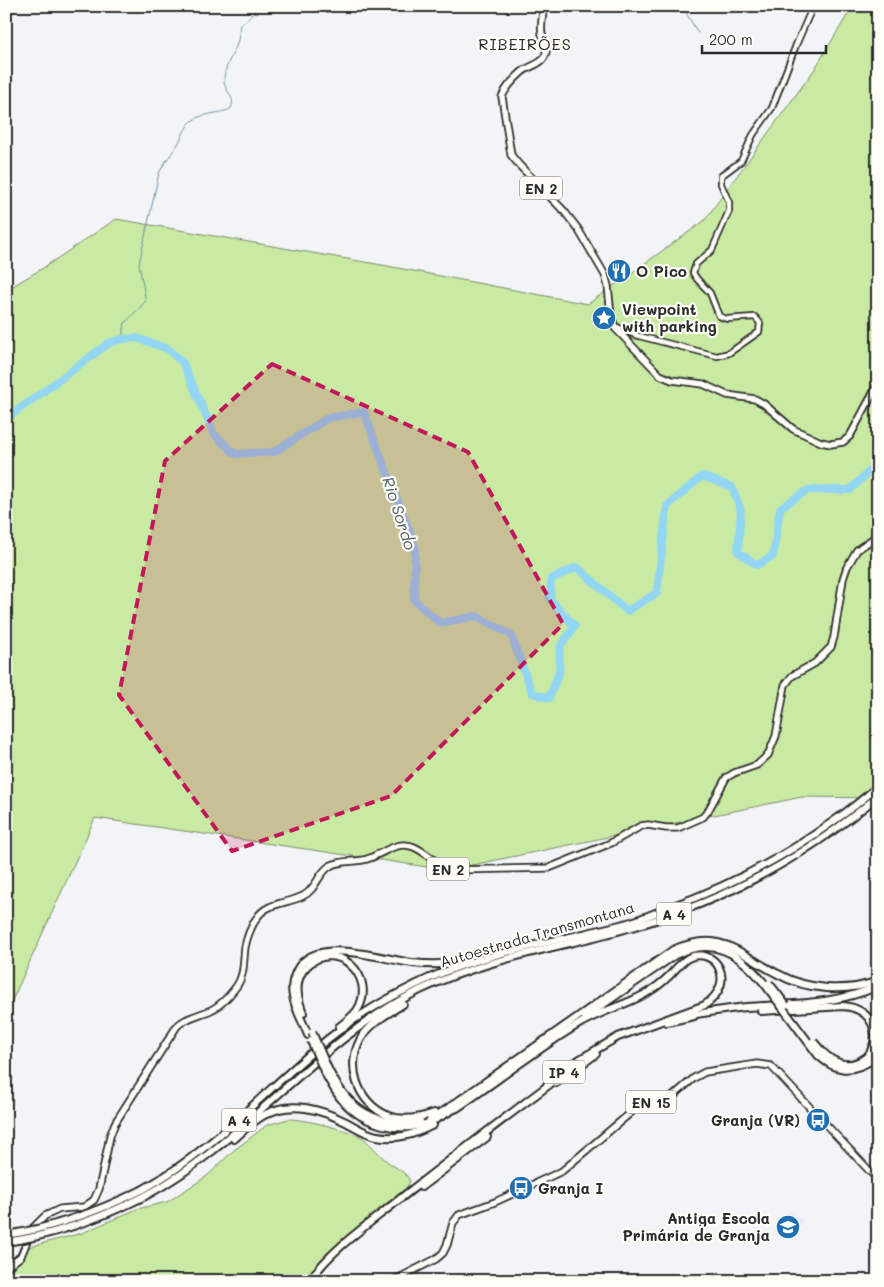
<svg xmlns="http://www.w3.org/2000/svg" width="884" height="1287" font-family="Mali,sans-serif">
<rect width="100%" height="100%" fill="#f3f4f8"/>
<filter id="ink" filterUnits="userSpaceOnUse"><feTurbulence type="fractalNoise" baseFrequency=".02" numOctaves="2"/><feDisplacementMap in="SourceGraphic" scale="10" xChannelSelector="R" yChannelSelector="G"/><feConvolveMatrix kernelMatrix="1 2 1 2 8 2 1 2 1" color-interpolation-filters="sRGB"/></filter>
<g filter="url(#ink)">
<!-- built -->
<polygon fill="#e7eaf9" points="789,1211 802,1220 803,1222 787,1240 774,1230"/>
<!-- green -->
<g fill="#c9eaa3" stroke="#7a8a67">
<polygon points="853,6 878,6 878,798 802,797 448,870 95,818 6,1014 6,290 43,268 116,219 382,265 588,304 704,221 814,70"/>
<path d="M288,1119C301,1118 353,1131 363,1138C372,1145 379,1155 388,1162C396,1168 408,1173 410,1182L406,1188L340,1242L303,1281H6V1271L21,1261L29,1247L82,1233L137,1209L167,1202L207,1176L233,1151L267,1125Z"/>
</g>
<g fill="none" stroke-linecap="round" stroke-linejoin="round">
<!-- stream -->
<g stroke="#6992a3" stroke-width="1">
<polyline points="682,6 698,33"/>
<path d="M122,339L125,323L145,302V296L139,264L159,173C164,163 170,156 176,147C183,138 184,125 195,119C204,113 227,113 231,108C237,97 223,90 224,80C224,67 233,55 237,44C239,38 239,31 240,25L249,18L258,6"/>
</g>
<!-- river -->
<polyline stroke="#92d6f3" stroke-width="8" points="6,419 109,343 122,339 137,338 168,349 183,363 214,434 235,454 274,452 328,418 364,412 415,546 414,600 440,623 477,616 511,635 532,693 549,698 559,672 560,647 575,626 550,599 551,579 577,567 627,611 657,593 667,506 702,476 732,487 741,510 738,552 757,565 773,556 780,508 808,490 850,490 878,463"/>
<!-- minor casing -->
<g stroke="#2b2b2b" stroke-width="8">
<polyline id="minor" points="615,326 635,335 717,356 729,353 759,332 760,323 755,317 727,319 719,316 710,293 697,279 693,273 696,264 712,250 729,211 729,202 721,184 721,176 741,161 753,135 772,108 796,45 813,6"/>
</g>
<!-- major casing -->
<g stroke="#2b2b2b" stroke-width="9">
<g id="major">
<path d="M544,6C543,15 540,25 542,34C543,40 547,46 546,53C543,65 530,65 522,72C514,79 506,87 502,97L511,155L519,165L564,211L578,229L605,275L608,286L611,315L615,328L660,375L672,380L703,384L727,395L755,399L764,404L793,429L821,442L831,444L843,442L850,436L878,384"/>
<path d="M6,1268L21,1256L32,1229L45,1216L60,1209L84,1207L94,1200L99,1189L110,1136L115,1123L177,1026C186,1017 200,1015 211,1010C220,1006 230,995 236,987C245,975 243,961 245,947C247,937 251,927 256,919C266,902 287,904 303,896C316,890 318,873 330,866C342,859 355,863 367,859C383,854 396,840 414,847C428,853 438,866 453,870L549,868L611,843L641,826L648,825L666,828H678L703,817L708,811L726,778L734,773L757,765L768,755L776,736L785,685L792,676L815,663L831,647L834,637L843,579L847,567L857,550L878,535"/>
<polyline points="393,1281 436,1259 443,1253 447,1245 453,1223 459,1215 495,1202 562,1171 641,1104 671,1098 694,1078 705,1072 757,1064 771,1066 878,1180"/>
</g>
</g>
<!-- highway casing -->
<g stroke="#2b2b2b" stroke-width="10">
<g id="highway">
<path d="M403,1004C390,1012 374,1021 364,1034C343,1063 357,1104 389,1116C404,1122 420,1118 434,1113"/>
<path d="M761,1011L843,1006C870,1008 884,1032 868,1056"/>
<path d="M303,1013C297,997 293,980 307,966C336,938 377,976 358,1009C354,1016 345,1022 339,1027"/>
<path d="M690,1015C709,1012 728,1009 747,1007C791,1004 836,1005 878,986"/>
<path d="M585,1017L675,955C714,936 739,953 764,983"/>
<polyline points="667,1022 694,1016"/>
<path d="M308,1035C303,1022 295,1009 293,996C291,987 293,978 297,970C315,935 381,959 412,963C431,965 451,965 469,960"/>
<polyline points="872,1060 878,1052"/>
<path d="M328,1069C348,1109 375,1128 420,1121"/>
<path d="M324,1071C330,1082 335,1092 343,1101C363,1124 397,1133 425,1124C437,1121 446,1112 457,1108C497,1081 537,1049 579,1024C600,1011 624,1006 645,994C654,989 662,983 669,976C675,970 681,962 688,958C714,945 739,981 705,1005L618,1037L580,1059L547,1085"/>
<polyline points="556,1083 596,1054"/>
<path d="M430,1118L444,1111L673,950C722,928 738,954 778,974C807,990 846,993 878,981"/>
<path d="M234,1139C243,1131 253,1121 264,1115C291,1100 320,1109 346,1122C356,1127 366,1134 377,1136C398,1140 415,1134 433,1125"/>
<polyline points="421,1187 487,1137"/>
<path d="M142,1190C213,1151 265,1090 328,1039C354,1018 384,1000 415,985C480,952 558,942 628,923C642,919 655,913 668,908C727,887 780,860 831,823C847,812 863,800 878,786"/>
<path d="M145,1196C247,1141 315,1041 420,990C486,958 562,947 632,927C725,901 804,858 878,796"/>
<path d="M309,1281C332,1249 366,1226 396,1202C447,1162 498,1123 550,1084"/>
</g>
</g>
<!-- minor -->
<use href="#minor" stroke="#fdfcf7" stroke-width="4.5"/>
<!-- major -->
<use href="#major" stroke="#fdfcf7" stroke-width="5.5"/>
<!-- highway -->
<use href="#highway" stroke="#fdfcf7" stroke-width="6"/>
<!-- highway-bridge casing -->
<g stroke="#2b2b2b" stroke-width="10" stroke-linecap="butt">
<g id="highway-bridge">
<path d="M764,983L818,1055C836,1072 851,1073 872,1060"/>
<polyline points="769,983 786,1005"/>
<polyline points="312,1032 328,1069"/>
<polyline points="311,1041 324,1071"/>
<path d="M813,1041C828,1060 845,1074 868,1056"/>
<path d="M6,1235C54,1228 99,1211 142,1190"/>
<path d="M6,1242C55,1235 101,1218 145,1196"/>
</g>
</g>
<!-- highway-bridge -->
<use href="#highway-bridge" stroke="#fdfcf7" stroke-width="6"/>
</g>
</g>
<!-- marked area -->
<path fill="#c2185b" fill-opacity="0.2" stroke="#c2185b" stroke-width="4" stroke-dasharray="10 6" stroke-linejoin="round" d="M272,364L468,452L563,624L391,796L232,851L119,695L165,461Z"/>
<!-- icons -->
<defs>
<g id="restaurant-disc" transform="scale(1.25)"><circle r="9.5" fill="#1f6fb2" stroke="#fdfcf7"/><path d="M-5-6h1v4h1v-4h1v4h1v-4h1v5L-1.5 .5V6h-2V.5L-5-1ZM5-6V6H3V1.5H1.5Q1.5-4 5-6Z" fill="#fff"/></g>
<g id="sight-disc" transform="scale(1.25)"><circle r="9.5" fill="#1f6fb2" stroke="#fdfcf7"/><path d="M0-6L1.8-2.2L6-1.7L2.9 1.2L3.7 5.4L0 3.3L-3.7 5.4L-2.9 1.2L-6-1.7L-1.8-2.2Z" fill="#fff"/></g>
<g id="bus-disc" transform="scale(1.25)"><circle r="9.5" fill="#1f6fb2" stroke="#fdfcf7"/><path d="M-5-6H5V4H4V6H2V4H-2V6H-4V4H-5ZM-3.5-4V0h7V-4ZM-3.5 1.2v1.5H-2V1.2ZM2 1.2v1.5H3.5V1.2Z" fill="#fff"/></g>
<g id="school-disc" transform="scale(1.25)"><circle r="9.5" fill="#1f6fb2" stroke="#fdfcf7"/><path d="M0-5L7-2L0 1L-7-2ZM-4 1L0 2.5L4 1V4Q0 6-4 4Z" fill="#fff"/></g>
</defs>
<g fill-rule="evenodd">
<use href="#restaurant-disc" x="619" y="271"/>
<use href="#sight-disc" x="604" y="318"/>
<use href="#bus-disc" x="818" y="1120"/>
<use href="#bus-disc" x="521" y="1188"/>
<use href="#school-disc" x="788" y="1227"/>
</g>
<g text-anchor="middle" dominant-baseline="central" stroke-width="4.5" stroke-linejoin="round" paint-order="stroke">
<!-- shield labels -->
<g fill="#fdfcf7" stroke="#6a6a68" stroke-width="1">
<rect x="520" y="176.5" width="42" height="23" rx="4"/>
<rect x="427" y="857.5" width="42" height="23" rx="4"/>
<rect x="656.5" y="902.5" width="35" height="23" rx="4"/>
<rect x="543" y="1060.5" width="42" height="23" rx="4"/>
<rect x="626" y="1090.5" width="50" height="23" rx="4"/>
<rect x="221.5" y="1108.5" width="35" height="23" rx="4"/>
</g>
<g font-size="14" font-weight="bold" fill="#2b2b2b">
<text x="541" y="188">EN 2</text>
<text x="448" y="869">EN 2</text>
<text x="674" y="914">A 4</text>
<text x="564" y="1072">IP 4</text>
<text x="651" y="1102">EN 15</text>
<text x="239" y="1120">A 4</text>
</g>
<!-- poi labels -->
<g font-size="15" font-weight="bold" fill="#2b2b2b" stroke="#fdfcf7" text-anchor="start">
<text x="636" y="271">O Pico</text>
<text x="622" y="309">Viewpoint<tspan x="622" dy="17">with parking</tspan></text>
<text x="800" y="1120" text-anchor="end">Granja (VR)</text>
<text x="538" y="1188">Granja I</text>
<text x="770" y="1218" text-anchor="end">Antiga Escola<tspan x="770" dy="17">Primária de Granja</tspan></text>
</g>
<!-- street labels -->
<g font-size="15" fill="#2b2b2b" stroke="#fdfcf7">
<text transform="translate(537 934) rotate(-16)">Autoestrada Transmontana</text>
</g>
<!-- neighbourhood labels -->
<g font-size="16" letter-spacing="1" fill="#2b2b2b" stroke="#fdfcf7">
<text x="525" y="43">RIBEIRÕES</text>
</g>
<!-- water labels -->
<g font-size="16" font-style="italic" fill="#4a5e67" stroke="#fdfcf7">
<text transform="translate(400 513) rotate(72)">Rio Sordo</text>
</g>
</g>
<!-- margin -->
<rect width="884" height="1287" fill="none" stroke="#fdfcf7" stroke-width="25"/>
<rect x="12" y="12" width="859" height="1262" fill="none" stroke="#2b2b2b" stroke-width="2" filter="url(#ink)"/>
<!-- scale -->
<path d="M702 45v8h124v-8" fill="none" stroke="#2b2b2b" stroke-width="2.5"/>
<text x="709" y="45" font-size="15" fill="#2b2b2b" stroke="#fdfcf7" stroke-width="4" paint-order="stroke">200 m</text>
</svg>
